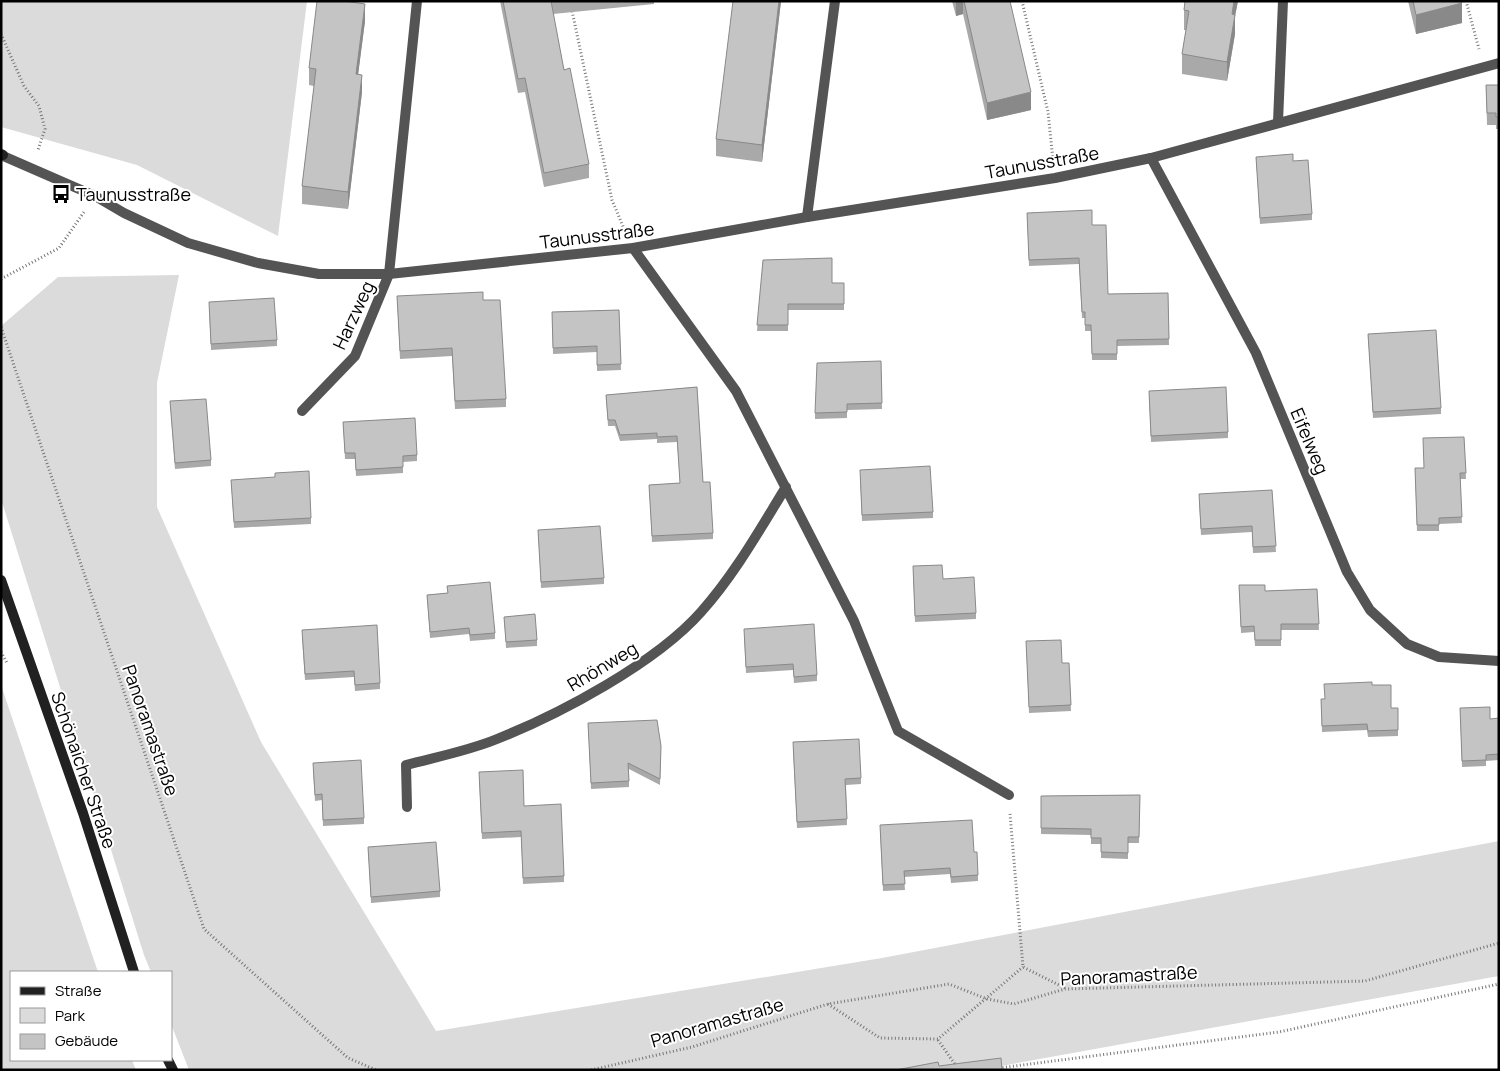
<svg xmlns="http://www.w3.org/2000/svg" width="1500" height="1071" font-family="Manrope,sans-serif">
<rect width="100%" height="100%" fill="#fff"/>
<!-- green -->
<g fill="#dbdbdb">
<polygon points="1,1 307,1 278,236 137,165 1,127"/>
<polygon points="179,275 157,383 157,507 261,742 436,1031 882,958 1499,841 1499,976 979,1070 189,1070 171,1024 171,972 151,972 144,955 1,499 1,326 58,277"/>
<polygon points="1,685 98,972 11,972 11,1060 132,1060 136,1070 1,1070"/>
</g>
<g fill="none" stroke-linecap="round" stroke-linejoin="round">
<!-- path -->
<g stroke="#767676" stroke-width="3" stroke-dasharray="1 2.5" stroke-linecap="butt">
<polyline points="570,1 612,200 625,231"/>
<polyline points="1022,1 1048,112 1053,160"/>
<polyline points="1466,1 1479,49"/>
<polyline points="1,34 24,86 39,106 45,129 38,150"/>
<polyline points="1,279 59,248 84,212"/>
<polyline points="1,327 204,929 348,1058 376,1070"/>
<polyline points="1,652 7,663"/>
<polyline points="1010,814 1023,967 1065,988"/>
<polyline points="828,1004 880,1038 938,1039 1023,967"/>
<polyline points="938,1040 959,1070"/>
<polyline points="999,1068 1279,1032 1499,984"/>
<polyline points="591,1070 692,1047 828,1004 949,984 987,999 1014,1004 1065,989 1365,981 1499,943"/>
</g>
<!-- minor -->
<g stroke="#545454" stroke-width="10">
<polyline points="1278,122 1283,1"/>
<polyline points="1,155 95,196 124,213 188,243 258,263 319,274 389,274 633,248 807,217 1055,178 1151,158 1499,63"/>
<polyline points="1151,158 1256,353 1347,572 1370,610 1407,644 1439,657 1499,661"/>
<polyline points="807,217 835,1"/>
<polyline points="633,248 736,391 854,621 898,731 1009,795"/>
<polyline points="302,411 355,356 389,274 417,1"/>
<path d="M407,807L406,765C436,757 468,751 497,739C560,714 656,663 701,612C735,574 760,529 786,487"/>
</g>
<!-- secondary -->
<g stroke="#212121" stroke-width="10">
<polyline points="1,154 3,155"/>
<polyline points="1,580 83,813 134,972"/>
<polyline points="168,1060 173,1070"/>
</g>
</g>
<!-- wall -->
<g fill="#a9a9a9">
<polygon points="500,1 654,1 654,4 553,14 564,70 589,164 589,178 544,187 525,92 518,93"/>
<polygon points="781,1 762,162 716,156 716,139"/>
<polygon points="952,1 1010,1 1031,110 987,120 963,14 956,16"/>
<polygon points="1185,1 1238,1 1235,16 1235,34 1227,81 1182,74 1182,54 1186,30 1184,30 1184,10"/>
<polygon points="1408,1 1461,1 1462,23 1416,34"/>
<polygon points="365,21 358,74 362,92 348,209 302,204 302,186 314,86 309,85 309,68"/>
<polygon points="1486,85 1499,85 1499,129 1496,129 1496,125 1487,125"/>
<polygon points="1256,157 1293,161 1312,214 1312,220 1260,224"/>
<polygon points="1027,213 1092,225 1108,294 1168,293 1169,345 1117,346 1117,360 1092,360 1091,331 1085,331 1085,318 1082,318 1079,264 1029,266"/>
<polygon points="763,260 832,283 844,283 844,310 788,310 788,331 757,331"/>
<polygon points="397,296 483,300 506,399 506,407 455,409 452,356 400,359"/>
<polygon points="209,308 277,340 277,346 211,350"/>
<polygon points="619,310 621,370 597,371 597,352 553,354 552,312"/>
<polygon points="1368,334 1441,408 1441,414 1373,418"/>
<polygon points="881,361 882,409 847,410 847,418 815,419 815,413"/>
<polygon points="697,387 703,482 713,533 713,539 652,542 649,485 680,483 677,442 657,443 657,439 620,441 615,426 608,426 606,395"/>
<polygon points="1149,397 1228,432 1228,438 1151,442"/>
<polygon points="170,401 211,460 211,466 175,469"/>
<polygon points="343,422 417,455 417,461 403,462 403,473 356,476 355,459 345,459"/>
<polygon points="1464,437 1466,479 1460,479 1462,523 1439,524 1439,531 1417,531 1415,468 1423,468"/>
<polygon points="860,476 933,512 933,518 862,521"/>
<polygon points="231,480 311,518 311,524 234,528"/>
<polygon points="1272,490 1276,552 1253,553 1252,532 1201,535 1199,500"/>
<polygon points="538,530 604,578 604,584 541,588"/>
<polygon points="913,572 943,579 976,613 976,619 915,622"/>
<polygon points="1239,585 1265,591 1317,589 1319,630 1281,630 1281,646 1255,646 1254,632 1241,633"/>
<polygon points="447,586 495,633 495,639 470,641 469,634 430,638 427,595 448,593"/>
<polygon points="504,617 537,640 537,646 506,648"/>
<polygon points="744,635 817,675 817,681 794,683 793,670 746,673"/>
<polygon points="302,636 380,683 380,689 355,691 354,677 305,680"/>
<polygon points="1026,641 1062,663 1069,663 1071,711 1029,713"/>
<polygon points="1372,685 1391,708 1398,708 1398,736 1368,737 1367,730 1322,732 1321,699 1324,699"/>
<polygon points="1460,708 1490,719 1499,718 1499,760 1486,761 1486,766 1462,767"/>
<polygon points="588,723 661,746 660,785 629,769 629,787 591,789"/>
<polygon points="793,748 861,778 861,784 846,785 847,825 797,828"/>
<polygon points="313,769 364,818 364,824 323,826 322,800 315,801"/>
<polygon points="479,778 524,806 564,876 564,882 523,884 521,837 482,839"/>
<polygon points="1140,795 1139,843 1128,843 1128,859 1101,858 1101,844 1091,844 1091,835 1041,834 1041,796"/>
<polygon points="880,831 974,852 978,875 978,881 951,883 950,874 904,877 905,890 883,891"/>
<polygon points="368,847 440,891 440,897 371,903"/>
</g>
<!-- shaded-wall -->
<g fill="#898989">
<polygon points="779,1 781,1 762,162 762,145"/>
<polygon points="956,1 963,1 963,14 956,16"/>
<polygon points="1234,1 1238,1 1235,16 1235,34 1227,81 1227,62 1232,14"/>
<polygon points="1462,3 1462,23 1416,34 1416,15"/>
<polygon points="365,4 365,21 356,91 356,74"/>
<polygon points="362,75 362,92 348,209 348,192"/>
<polygon points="1031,92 1031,110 987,120 987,103"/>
</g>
<!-- building -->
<g fill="#c4c4c4" stroke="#898989">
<polygon points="317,1 344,1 365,4 356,74 362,75 348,192 302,186 316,69 309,68"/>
<polygon points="503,1 551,1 564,70 570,68 589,164 544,173 525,78 518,79"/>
<polygon points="733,1 779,1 762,145 716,139"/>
<polygon points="964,1 1010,1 1031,92 987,103"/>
<polygon points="1185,1 1234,1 1232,14 1235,15 1227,62 1182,54 1189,11 1184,10"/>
<polygon points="1413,1 1461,1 1462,3 1416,15"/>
<polygon points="1486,85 1499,85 1499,117 1496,117 1496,113 1487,113"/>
<polygon points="1293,154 1293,161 1308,160 1312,214 1260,218 1256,157"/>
<polygon points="1092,210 1092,225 1106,225 1108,294 1168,293 1169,339 1117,340 1117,354 1092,354 1091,325 1085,325 1085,312 1082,312 1079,258 1029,260 1027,213"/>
<polygon points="832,258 832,283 844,283 844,304 788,304 788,325 757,325 763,260"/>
<polygon points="483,292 483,300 500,300 506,399 455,401 452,348 400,351 397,296"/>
<polygon points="274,298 277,340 211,344 209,302"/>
<polygon points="619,310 621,364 597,365 597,346 553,348 552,312"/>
<polygon points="1436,330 1441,408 1373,412 1368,334"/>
<polygon points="881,361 882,403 847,404 847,412 815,413 817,363"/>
<polygon points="697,387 703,482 710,482 713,533 652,536 649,485 680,483 677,436 657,437 657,433 620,435 615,420 608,420 606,395"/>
<polygon points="1226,387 1228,432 1151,436 1149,391"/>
<polygon points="206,399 211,460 175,463 170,401"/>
<polygon points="415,418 417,455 403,456 403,467 356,470 355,453 345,453 343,422"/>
<polygon points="1464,437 1466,473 1460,473 1462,517 1439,518 1439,525 1417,525 1415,468 1424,468 1423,438"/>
<polygon points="930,466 933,512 862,515 860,470"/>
<polygon points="309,471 311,518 234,522 231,480 275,477 275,473"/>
<polygon points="1272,490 1276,546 1253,547 1252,526 1201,529 1199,494"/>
<polygon points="600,526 604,578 541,582 538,530"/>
<polygon points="942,565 943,579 974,577 976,613 915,616 913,566"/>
<polygon points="490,582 495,633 470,635 469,628 430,632 427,595 448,593 447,586"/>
<polygon points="1239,585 1265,585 1265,591 1317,589 1319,624 1281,624 1281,640 1255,640 1254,626 1241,627"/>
<polygon points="535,614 537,640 506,642 504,617"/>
<polygon points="814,624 817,675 794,677 793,664 746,667 744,629"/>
<polygon points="377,625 380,683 355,685 354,671 305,674 302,630"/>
<polygon points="1061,640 1062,663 1069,663 1071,705 1029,707 1026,641"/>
<polygon points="1372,682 1372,685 1391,685 1391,708 1398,708 1398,730 1368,731 1367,724 1322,726 1321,699 1325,699 1324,684"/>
<polygon points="1490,707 1490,719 1499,718 1499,754 1486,755 1486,760 1462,761 1460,708"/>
<polygon points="657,720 661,746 660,779 628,763 629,781 591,783 588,723"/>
<polygon points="859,739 861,778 845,779 847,819 797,822 793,742"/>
<polygon points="361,760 364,818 323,820 322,794 315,795 313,763"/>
<polygon points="523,770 524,806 561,804 564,876 523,878 521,831 482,833 479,772"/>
<polygon points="1140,795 1139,837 1128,837 1128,853 1101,852 1101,838 1091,838 1091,829 1041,828 1041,796"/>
<polygon points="972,820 974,852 977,852 978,875 951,877 950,868 904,871 905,884 883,885 880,825"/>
<polygon points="436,842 440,891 371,897 368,847"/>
<polygon points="1001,1058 1002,1070 896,1070 938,1062 939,1066"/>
</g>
<!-- icons -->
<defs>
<g id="bus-bare" transform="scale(1.5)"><path d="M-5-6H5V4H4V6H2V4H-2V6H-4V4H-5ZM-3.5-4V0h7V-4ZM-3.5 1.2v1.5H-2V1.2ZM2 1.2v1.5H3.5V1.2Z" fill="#000" stroke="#fff" stroke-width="2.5" paint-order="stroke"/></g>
</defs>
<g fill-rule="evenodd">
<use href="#bus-bare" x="61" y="194"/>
</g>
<g text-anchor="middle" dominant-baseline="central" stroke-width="4" stroke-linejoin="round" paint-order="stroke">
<!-- street labels -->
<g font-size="18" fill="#000" stroke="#fff">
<text transform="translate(1042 162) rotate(-10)">Taunusstraße</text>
<text transform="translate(597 235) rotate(-7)">Taunusstraße</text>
<text transform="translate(353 315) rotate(-65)">Harzweg</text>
<text transform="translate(1310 441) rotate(67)">Eifelweg</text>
<text transform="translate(602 666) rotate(-31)">Rhönweg</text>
<text transform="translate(151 730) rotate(71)">Panoramastraße</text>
<text transform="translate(84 770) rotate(71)">Schönaicher Straße</text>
<text transform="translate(1129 975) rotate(-3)">Panoramastraße</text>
<text transform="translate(717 1022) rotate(-16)">Panoramastraße</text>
</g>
<!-- poi labels -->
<g font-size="18" fill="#000" stroke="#fff" text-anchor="start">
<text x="76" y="194">Taunusstraße</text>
</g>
</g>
<!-- border -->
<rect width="1500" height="1071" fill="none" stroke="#000000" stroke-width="5"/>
<!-- legend -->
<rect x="10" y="971" width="162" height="90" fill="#ffffff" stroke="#999999"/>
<rect x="20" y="987" width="25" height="8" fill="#212121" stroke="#999999"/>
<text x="55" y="996" font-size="15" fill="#000000">Straße</text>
<rect x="20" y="1008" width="25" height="15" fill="#dbdbdb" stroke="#999999"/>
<text x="55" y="1021" font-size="15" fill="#000000">Park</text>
<rect x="20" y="1034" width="25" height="15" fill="#c4c4c4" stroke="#999999"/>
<text x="55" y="1046" font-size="15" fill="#000000">Gebäude</text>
</svg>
